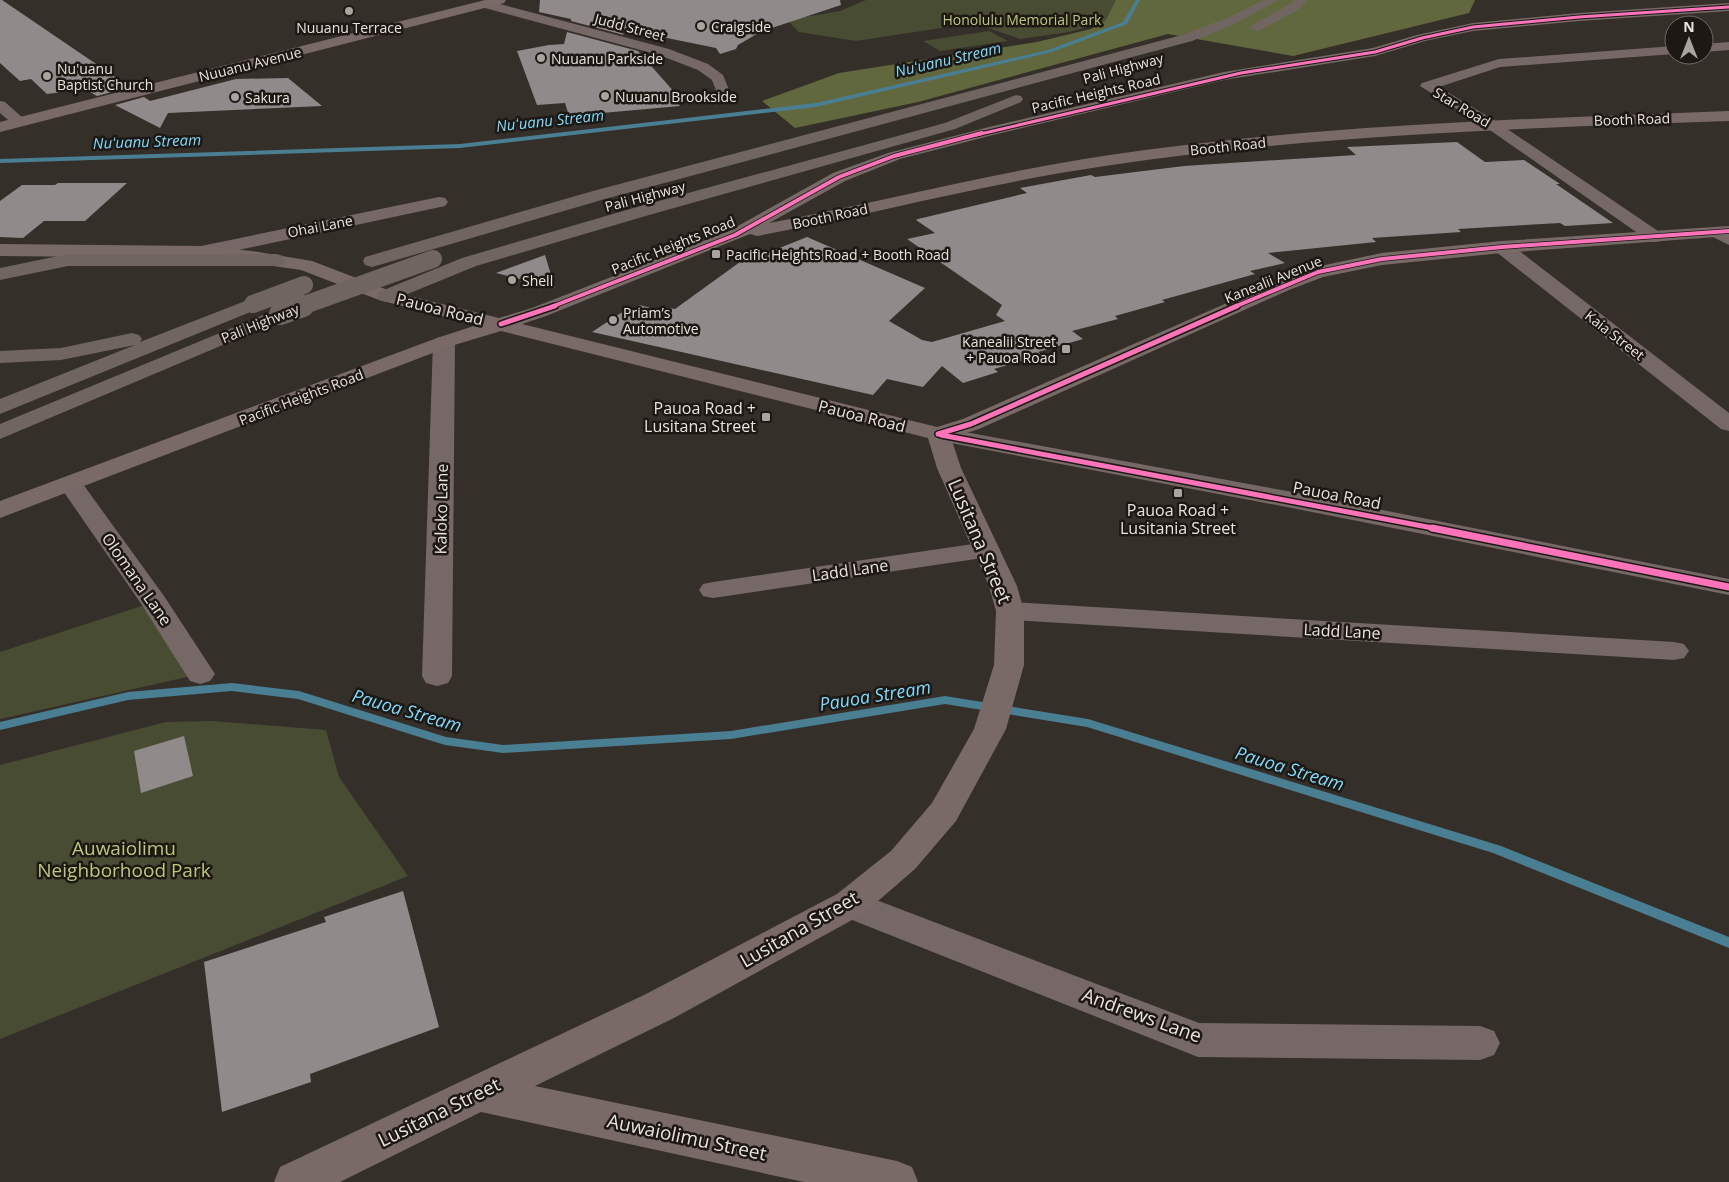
<svg xmlns="http://www.w3.org/2000/svg" width="1729" height="1182" font-family="'Open Sans',sans-serif">
<rect width="100%" height="100%" fill="#352f2a"/>
<!-- green -->
<g fill="#484c33">
<polygon points="866,0 1123,0 1113,20 1069,32 1020,39 974,23 856,41 799,32 787,20 840,11"/>
<polygon points="989,31 1008,41 940,51 923,41"/>
<polygon points="154,602 200,674 0,719 0,652"/>
<polygon points="212,721 326,730 339,777 408,876 0,1039 0,765 166,722"/>
</g>
<!-- forest -->
<polygon fill="#61683e" points="1116,0 1475,0 1469,13 1293,56 1168,34 918,102 795,128 762,101 839,73 1037,42 1091,29 1106,20"/>
<g fill="none" stroke-linecap="round" stroke-linejoin="round">
<!-- stream -->
<g fill="#4a7e92" fill-rule="evenodd">
<polygon points="1136,0 1140,0 1127,24 1052,52 816,107 460,148 0,163 0,159 460,144 816,103 1048,50 1123,22"/>
<polygon points="232,683 299,691 446,737 503,745 731,731 945,696 1088,719 1501,846 1729,937 1729,948 1493,853 1087,727 945,704 731,739 503,753 445,745 298,699 232,691 128,700 0,730 0,722 128,692"/>
</g>
</g>
<!-- building -->
<g fill="#908a8a">
<polygon points="0,0 2,0 130,87 97,96 85,89 47,94 31,79 20,81 0,63"/>
<polygon points="540,0 840,0 841,5 760,32 738,45 736,49 720,54 716,48 618,28 624,35 571,21 571,19 539,12"/>
<polygon points="567,32 638,51 683,102 677,103 680,106 569,116 565,103 537,105 517,51 549,45 564,44"/>
<polygon points="288,78 322,106 168,113 160,128 115,105 144,97 150,101 236,79"/>
<polygon points="1457,142 1485,162 1524,160 1560,184 1556,184 1613,223 1565,226 1560,223 1458,229 1461,232 1372,238 1376,242 1268,253 1285,263 1250,271 1255,274 1162,300 1165,302 1115,316 1118,319 1072,331 1083,339 1038,352 1042,355 994,369 998,372 963,383 942,366 923,387 887,379 873,395 592,332 627,309 634,310 639,305 660,310 664,307 675,309 740,262 742,263 807,237 925,288 889,321 922,340 932,342 1005,321 996,315 1002,305 907,239 935,233 916,220 918,219 1027,193 1020,188 1091,175 1095,177 1184,166 1356,155 1347,147"/>
<polygon points="58,183 127,183 85,221 44,221 23,238 0,237 0,201 22,185 55,185"/>
<polygon points="545,255 555,288 496,273"/>
<polygon points="184,736 193,776 141,793 134,751"/>
<polygon points="403,891 439,1027 310,1074 311,1082 222,1112 204,962 326,922 324,917"/>
</g>
<g fill="none" stroke-linecap="round" stroke-linejoin="round">
<!-- street -->
<g fill="#766867" fill-rule="evenodd">
<polygon points="485,0 669,49 708,64 723,75 729,90 727,93 717,93 712,80 698,70 659,55 481,7 479,4"/>
<polygon points="1729,42 1729,50 1704,52 1704,44"/>
<polygon points="1674,46 1674,54 1500,67 1439,87 1497,122 1661,233 1664,237 1661,241 1655,242 1649,241 1487,128 1420,86 1422,83 1499,59"/>
<polygon points="0,101 5,102 24,119 27,122 24,125 14,125 0,113"/>
<polygon points="439,197 445,198 448,202 445,206 201,258 194,256 192,252 194,248 201,246"/>
<polygon points="1717,227 1729,231 1729,245 1711,236 1708,232 1711,228"/>
<polygon points="1502,241 1509,243 1729,413 1729,431 1721,429 1495,251 1493,247 1495,243"/>
<polygon points="444,336 451,338 455,342 452,676 448,683 437,686 426,683 422,676 433,342 437,338"/>
<polygon points="938,427 1287,491 1729,579 1729,595 1287,507 930,439 926,434 930,429"/>
<polygon points="71,478 80,480 164,596 215,674 210,681 200,684 190,681 142,605 59,485 62,480"/>
<polygon points="987,542 996,544 1000,550 996,556 713,598 703,596 699,590 703,584 713,582"/>
<polygon points="1010,602 1674,642 1684,644 1689,651 1684,658 1674,660 1010,620 1000,617 996,611 1000,605"/>
<polygon points="850,890 1199,1023 1480,1026 1494,1031 1500,1043 1494,1055 1480,1060 1198,1057 837,914 832,904 837,894"/>
</g>
<!-- secondary -->
<g fill="#796a68" fill-rule="evenodd">
<polygon points="485,0 506,0 504,3 0,132 0,122"/>
<path d="M1729,3V11L1579,21L1473,31L1425,41L1375,56L1224,80L997,134L900,159L845,181L769,223C881,202 991,173 1103,156C1310,125 1520,119 1729,111V121C1521,128 1311,135 1105,166C988,183 873,214 757,236L750,234L546,316L522,324L937,427L963,419L1275,282L1311,268L1382,253L1502,241L1729,226V236L1502,253L1382,265L1323,277L1289,290L979,429L951,438L961,468L1017,586L1024,611V665L1006,729L956,821L915,869L863,914L674,1018L535,1086L897,1161L912,1167L918,1182H804L481,1112L340,1182H274L280,1167L646,994L837,894L891,851L932,803L974,729L994,665L996,611L989,586L937,468L928,438L501,331L451,346L0,518V501L437,338L477,325L379,300L301,270L252,263L201,258L0,256V244L201,246L252,251L312,261L393,292L499,318L532,308L729,231L833,173L888,153L989,127L1224,72L1373,48L1417,35L1473,23L1579,13Z"/>
</g>
<!-- highway -->
<g fill="#716561" fill-rule="evenodd">
<polygon points="1263,0 1278,0 1235,24 1192,41 605,199 379,265 372,267 365,265 363,261 365,257 593,191 1182,35 1227,18"/>
<polygon points="1294,0 1307,0 1298,10 1260,30 1255,31 1249,27 1290,4"/>
<polygon points="1016,95 1021,96 1023,99 1021,102 955,129 649,215 476,266 393,300 386,302 379,300 376,296 379,292 462,258 637,207 945,123"/>
<polygon points="68,254 276,254 283,256 285,260 283,264 276,266 68,266 0,280 0,268"/>
<polygon points="253,298 260,300 263,304 260,308 0,414 0,399 135,345 61,360 0,363 0,351 61,348 132,333 139,335 142,339 140,342"/>
<polygon points="280,308 287,310 290,314 287,318 0,439 0,424"/>
</g>
<!-- highway-bridge-far1 -->
<g stroke="#716561" stroke-width="18">
<polyline points="253,304 304,285"/>
<polyline points="299,307 433,259"/>
</g>
<!-- highway-bridge -->
<polyline stroke="#716561" stroke-width="22" points="280,314 303,306"/>
<!-- cycleway-far3 casing -->
<g stroke="#1d1814" stroke-width="5">
<polyline id="cycleway-far3" points="976,135 1241,73 1375,52 1422,38 1473,27 1579,17 1729,7"/>
</g>
<!-- cycleway-far2 casing -->
<g stroke="#1d1814" stroke-width="5.5">
<g id="cycleway-far2">
<polyline points="551,307 735,235 839,177 894,156 982,133"/>
<polyline points="1234,307 1318,272 1382,259 1502,247 1729,231"/>
</g>
</g>
<!-- cycleway-far1 casing -->
<g stroke="#1d1814" stroke-width="8">
<g id="cycleway-far1">
<polyline points="501,324 555,306"/>
<polyline points="938,434 971,424 1237,306"/>
<polyline points="941,435 1438,529"/>
</g>
</g>
<!-- cycleway casing -->
<g stroke="#1d1814" stroke-width="10">
<polyline id="cycleway" points="1432,528 1729,587"/>
</g>
<!-- cycleway-far3 -->
<use href="#cycleway-far3" stroke="#fb73b8" stroke-width="3"/>
<!-- cycleway-far2 -->
<use href="#cycleway-far2" stroke="#fb73b8" stroke-width="4"/>
<!-- cycleway-far1 -->
<use href="#cycleway-far1" stroke="#fb73b8" stroke-width="5"/>
<!-- cycleway -->
<use href="#cycleway" stroke="#fb73b8" stroke-width="7"/>
</g>
<!-- markers -->
<g fill="#aaa49e" stroke="#1d1814" stroke-width="2">
<circle cx="349" cy="11" r="5"/>
<circle cx="701" cy="26" r="5"/>
<circle cx="541" cy="58" r="5"/>
<circle cx="47" cy="76" r="5"/>
<circle cx="605" cy="96" r="5"/>
<circle cx="235" cy="97" r="5"/>
<rect x="711" y="249" width="10" height="10" rx="2.5"/>
<circle cx="512" cy="280" r="5"/>
<circle cx="613" cy="320" r="5"/>
<rect x="1061" y="344" width="10" height="10" rx="2.5"/>
<rect x="761" y="412" width="10" height="10" rx="2.5"/>
<rect x="1173" y="488" width="10" height="10" rx="2.5"/>
</g>
<g text-anchor="middle" dominant-baseline="central" stroke-width="5" stroke-linejoin="round" paint-order="stroke">
<!-- far-park labels -->
<g font-size="14" fill="#bac87d" stroke="#1d1814">
<text x="1022" y="19">Honolulu Memorial Park</text>
</g>
<!-- far-poi labels -->
<g font-size="14" fill="#e9e3dc" stroke="#1d1814" text-anchor="start">
<text x="711" y="26">Craigside</text>
<text x="349" y="27" text-anchor="middle">Nuuanu Terrace</text>
<text x="551" y="58">Nuuanu Parkside</text>
<text x="57" y="68">Nu'uanu<tspan x="57" dy="16">Baptist Church</tspan></text>
<text x="615" y="96">Nuuanu Brookside</text>
<text x="245" y="97">Sakura</text>
<text x="726" y="254">Pacific Heights Road + Booth Road</text>
<text x="522" y="280">Shell</text>
<text x="623" y="312">Priam’s<tspan x="623" dy="16">Automotive</tspan></text>
<text x="1056" y="341" text-anchor="end">Kanealii Street<tspan x="1056" dy="16">+ Pauoa Road</tspan></text>
</g>
<!-- far-street labels -->
<g font-size="14" fill="#e9e3dc" stroke="#1d1814">
<text transform="translate(630 27) rotate(15)">Judd Street</text>
<text transform="translate(250 64) rotate(-14)">Nuuanu Avenue</text>
<text transform="translate(1123 68) rotate(-15)">Pali Highway</text>
<text transform="translate(1096 93) rotate(-13)">Pacific Heights Road</text>
<text transform="translate(1462 107) rotate(31)">Star Road</text>
<text transform="translate(1632 119) rotate(-2)">Booth Road</text>
<text transform="translate(1228 146) rotate(-6)">Booth Road</text>
<text transform="translate(645 196) rotate(-15)">Pali Highway</text>
<text transform="translate(830 216) rotate(-12)">Booth Road</text>
<text transform="translate(320 226) rotate(-11)">Ohai Lane</text>
<text transform="translate(673 245) rotate(-22)">Pacific Heights Road</text>
<text transform="translate(1273 279) rotate(-22)">Kanealii Avenue</text>
<text transform="translate(260 323) rotate(-22)">Pali Highway</text>
<text transform="translate(1615 335) rotate(38)">Kaia Street</text>
<text transform="translate(301 397) rotate(-21)">Pacific Heights Road</text>
</g>
<!-- far-water labels -->
<g font-size="15" font-style="italic" fill="#7fdafd" stroke="#1d1814">
<text transform="translate(948 59) rotate(-13)">Nuʻuanu Stream</text>
<text transform="translate(550 120) rotate(-6)">Nuʻuanu Stream</text>
<text transform="translate(147 141) rotate(-2)">Nuʻuanu Stream</text>
</g>
<!-- street labels -->
<g font-size="16" fill="#e9e3dc" stroke="#1d1814">
<text transform="translate(440 309) rotate(14)">Pauoa Road</text>
<text transform="translate(862 416) rotate(14)">Pauoa Road</text>
<text transform="translate(1337 495) rotate(11)">Pauoa Road</text>
<text transform="translate(441 509) rotate(-89)">Kaloko Lane</text>
<text transform="translate(850 570) rotate(-8)">Ladd Lane</text>
<text transform="translate(137 579) rotate(55)">Olomana Lane</text>
<text transform="translate(1342 631) rotate(3)">Ladd Lane</text>
</g>
<!-- poi labels -->
<g font-size="16" fill="#e9e3dc" stroke="#1d1814" text-anchor="end">
<text x="756" y="408">Pauoa Road +<tspan x="756" dy="18">Lusitana Street</tspan></text>
<text x="1178" y="510" text-anchor="middle">Pauoa Road +<tspan x="1178" dy="18">Lusitania Street</tspan></text>
</g>
<!-- water labels -->
<g font-size="18" font-style="italic" fill="#7fdafd" stroke="#1d1814">
<text transform="translate(875 695) rotate(-9)">Pauoa Stream</text>
<text transform="translate(407 710) rotate(16)">Pauoa Stream</text>
<text transform="translate(1290 768) rotate(17)">Pauoa Stream</text>
</g>
<!-- near-street labels -->
<g font-size="19" fill="#e9e3dc" stroke="#1d1814">
<text transform="translate(980 541) rotate(67)">Lusitana Street</text>
<text transform="translate(799 929) rotate(-30)">Lusitana Street</text>
<text transform="translate(1142 1015) rotate(20)">Andrews Lane</text>
<text transform="translate(439 1112) rotate(-26)">Lusitana Street</text>
<text transform="translate(687 1137) rotate(12)">Auwaiolimu Street</text>
</g>
<!-- near-park labels -->
<g font-size="19" fill="#bac87d" stroke="#1d1814">
<text x="124" y="848">Auwaiolimu<tspan x="124" dy="22">Neighborhood Park</tspan></text>
</g>
</g>
<!-- north arrow -->
<g transform="translate(1689 40)"><circle r="24" fill="#1d1814" stroke="#6f6964"/>
<path d="M0-4L9 19L0 12L-9 19Z" fill="#aaa49e"/>
<text y="-8" font-size="14" font-weight="bold" text-anchor="middle" fill="#e9e3dc">N</text>
</g>
</svg>
